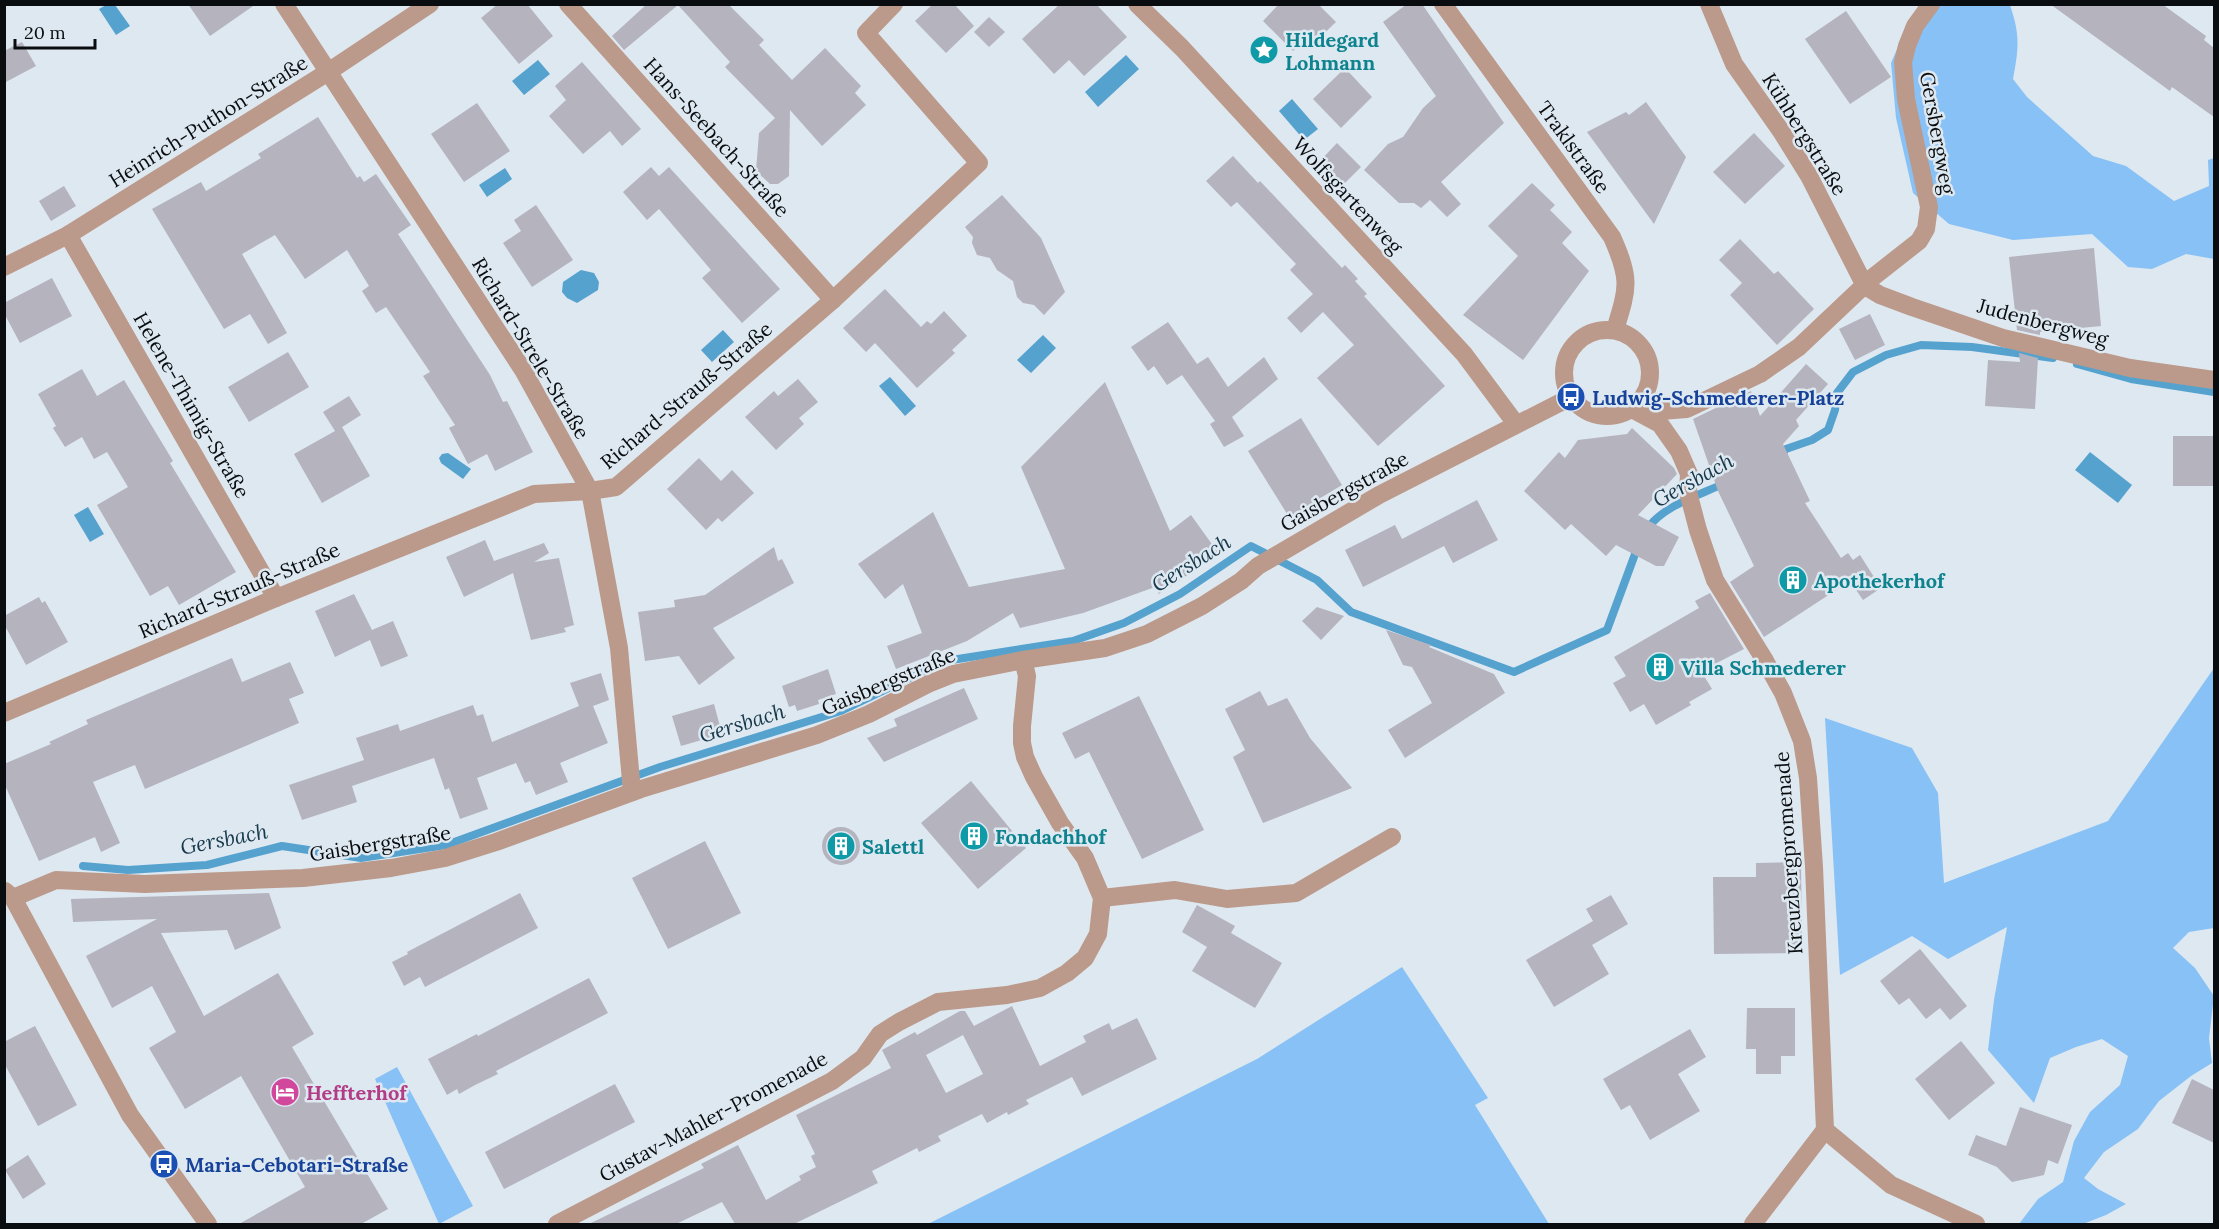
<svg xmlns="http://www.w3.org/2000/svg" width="2219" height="1229" font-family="Lora,serif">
<rect width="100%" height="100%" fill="#dee8f0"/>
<!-- green -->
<g fill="#87c1f5">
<path d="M1924,5H2010C2020,35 2019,47 2013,79L2027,97L2093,156L2126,166L2174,201L2209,186L2208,160L2214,158V259L2186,254L2152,269L2128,267L2092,234L2013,240L1949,224L1913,193L1896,118L1891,63L1909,22Z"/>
<polygon points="2214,668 2214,928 2189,932 2173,948 2195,968 2214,996 2209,1038 2212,1063 2191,1076 2159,1101 2138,1129 2104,1152 2084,1178 2098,1189 2126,1204 2106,1215 2083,1224 2019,1224 2038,1199 2063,1182 2074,1141 2090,1112 2120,1085 2128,1056 2102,1039 2076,1047 2050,1058 2034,1103 1988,1050 1994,1000 2007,927 1948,959 1912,936 1840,975 1825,718 1912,748 1938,793 1944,883 2108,821"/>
<polygon points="1402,967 1488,1098 1475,1105 1549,1224 928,1224 1257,1059"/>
<polygon points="397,1067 473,1206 439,1224 375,1079"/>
</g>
<!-- water -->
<g fill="#56a2cf">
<polygon points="106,5 115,5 130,26 116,35 99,9"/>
<polygon points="1126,55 1139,69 1098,107 1085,92"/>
<polygon points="538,60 550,74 524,95 512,81"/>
<polygon points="1292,99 1318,129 1304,140 1279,111"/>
<polygon points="505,168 512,179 487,197 479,185"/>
<polygon points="581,270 594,273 599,282 598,290 577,303 567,298 562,292 563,282"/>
<polygon points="723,330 734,342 712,362 701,350"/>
<polygon points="1043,335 1056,348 1031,373 1017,360"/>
<polygon points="890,377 916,406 905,416 879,386"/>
<polygon points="2090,452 2132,485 2118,503 2075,470"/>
<polygon points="448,453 471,469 463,479 441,463 439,458 442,454"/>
<polygon points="88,507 104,534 90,542 74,515"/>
</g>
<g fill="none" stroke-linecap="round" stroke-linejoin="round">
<!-- stream -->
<g stroke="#56a2cf" stroke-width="8">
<polyline points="2077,364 2131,379 2214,392"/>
<polyline points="1780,456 1786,449 1812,440 1828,430 1835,410 1837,393 1853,372 1886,355 1921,345 1972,347 2053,358"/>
<path d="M1647,529C1664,505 1700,495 1725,483"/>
<polyline points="83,866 128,870 207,865 282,846 361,858 446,845 660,767 841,711 945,661 1073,641 1124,623 1180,594 1251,546 1317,580 1351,612 1514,672 1607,630 1638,546"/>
</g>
</g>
<!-- building -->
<g fill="#b4b3be" fill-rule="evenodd">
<polygon points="188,4 256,4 210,36"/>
<polygon points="498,4 527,4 553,36 519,64 481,18"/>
<polygon points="647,4 728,4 764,40 759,45 792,80 825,48 861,86 855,93 866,105 822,146 790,110 789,176 778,184 770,184 756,171 759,133 775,118 725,67 730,62 678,5 624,50 612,36"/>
<polygon points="933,4 954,4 974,26 946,53 915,21"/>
<polygon points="1060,4 1096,4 1127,37 1084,76 1069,60 1054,74 1022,39"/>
<polygon points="1279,4 1318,4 1336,22 1309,48 1303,42 1293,51 1263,21"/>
<polygon points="1407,4 1422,4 1504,123 1441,182 1461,204 1447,217 1430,200 1421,208 1414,203 1399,203 1364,170 1388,144 1403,137 1423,108 1436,96 1383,22"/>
<polygon points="2050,4 2162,4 2206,36 2204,40 2214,48 2214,117 2172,87 2170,91"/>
<polygon points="1846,11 1891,77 1850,104 1805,39"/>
<polygon points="989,17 1005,32 989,47 974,32"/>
<polygon points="22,42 36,66 4,83 4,51"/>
<polygon points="582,62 641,129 622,146 610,131 583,154 549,116 566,100 555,86"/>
<polygon points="1345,68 1372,97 1341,128 1313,99"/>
<polygon points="1646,102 1686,157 1654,224 1587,132 1626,112 1629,115"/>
<polygon points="477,103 510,151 464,182 431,134"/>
<polygon points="318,117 357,178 360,176 364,182 376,174 411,225 398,234 490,375 503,402 507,401 533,452 495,471 487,454 468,464 449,428 455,425 423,376 430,372 386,307 376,313 362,291 369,286 347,250 305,279 275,235 242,254 287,333 268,344 250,314 224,329 152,209 201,182 206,191 261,158 258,154"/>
<polygon points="1754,133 1785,166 1745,204 1713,172"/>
<polygon points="1337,143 1361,167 1344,184 1320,161"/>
<polygon points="1233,156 1258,183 1260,181 1342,268 1345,265 1358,279 1355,281 1367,294 1364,296 1445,386 1378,446 1317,378 1354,345 1323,312 1301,333 1287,318 1313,294 1290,270 1296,264 1237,202 1231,207 1206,181"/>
<polygon points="651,167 659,176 669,167 780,289 742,323 702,278 711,270 659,209 647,220 623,192"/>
<polygon points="1532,183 1555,205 1550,210 1572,232 1562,243 1589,271 1523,360 1463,315 1518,256 1488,226"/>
<polygon points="64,186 76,206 51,221 39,201"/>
<polygon points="1002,195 1041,238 1065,292 1044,315 1034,305 1023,303 1017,297 1013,281 997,270 990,258 977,255 972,243 973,237 965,227"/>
<polygon points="536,205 573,260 532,287 503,243 521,231 514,220"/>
<polygon points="1740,239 1774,274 1778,271 1814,309 1777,345 1730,295 1742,283 1719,260"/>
<polygon points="2094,248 2101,326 2040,332 2040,335 2017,330 2009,257"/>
<polygon points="52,278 72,316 20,343 4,313 4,303"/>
<polygon points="885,289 921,327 927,321 931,324 944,311 967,336 952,350 955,353 917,388 875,343 866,352 843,328"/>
<polygon points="1870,314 1885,345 1855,360 1839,329"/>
<polygon points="1168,322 1197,364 1208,357 1228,387 1264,357 1278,379 1232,417 1244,436 1224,447 1210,424 1215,421 1182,375 1167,385 1154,366 1148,371 1131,347"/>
<polygon points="288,352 309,387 249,422 228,387"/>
<polygon points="2019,353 2038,358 2035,409 1985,406 1988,360 2020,362"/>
<polygon points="1806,364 1828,384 1796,420 1799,426 1783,444 1810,501 1805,503 1841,558 1848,553 1853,560 1860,555 1881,588 1863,600 1850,581 1764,637 1730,582 1754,566 1718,491 1693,419 1751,391 1760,416"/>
<polygon points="82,369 97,396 124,380 173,461 170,463 236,572 179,605 168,586 150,596 97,505 128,487 107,452 94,459 82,437 65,447 53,428 56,426 38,394"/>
<polygon points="798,379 818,402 799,418 804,424 776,450 745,417 774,391 778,396"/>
<polygon points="1105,382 1170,531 1191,515 1219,554 1159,594 1155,587 1083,613 1020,628 1013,613 967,641 896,669 887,646 922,633 903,584 885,599 858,564 933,512 969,587 1065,569 1021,467"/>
<polygon points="349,396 361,415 339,429 342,427 370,476 322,503 294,454 335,431 323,412"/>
<polygon points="1301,418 1342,485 1289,517 1248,451"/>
<polygon points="1632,428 1674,468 1677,474 1638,515 1679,537 1664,566 1656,566 1616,545 1606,556 1571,524 1565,530 1524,491 1559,452 1565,458 1578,440 1627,434"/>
<rect x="2173" y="436" width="41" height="50"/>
<polygon points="699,458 721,481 732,470 754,493 722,522 718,518 706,530 667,489"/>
<polygon points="1477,500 1498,540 1453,563 1444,546 1363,587 1345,550 1395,525 1402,539"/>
<polygon points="485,540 494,561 544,543 549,553 534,562 559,558 574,625 564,628 566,632 531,640 513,573 464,597 446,557"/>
<polygon points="774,547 778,561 782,559 794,583 713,628 735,658 699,685 679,656 645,661 638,612 675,607 674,600 705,595"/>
<polygon points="1710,593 1744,649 1701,671 1712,689 1689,702 1691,705 1656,725 1644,704 1630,712 1613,683 1626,676 1614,657 1699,608 1695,601"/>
<polygon points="354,594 372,630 393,621 408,656 381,667 370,640 335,657 315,611"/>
<polygon points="39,597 42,603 45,601 68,642 26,665 4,624 4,616"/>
<polygon points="1317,607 1344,616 1321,640 1302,621"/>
<polygon points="1386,630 1431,645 1429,647 1494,674 1505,693 1405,758 1388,730 1432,703 1412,667 1403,665"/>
<polygon points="232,658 242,682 290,662 304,693 289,699 299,723 145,789 135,765 93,782 120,843 101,852 95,837 39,861 4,783 4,764 51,744 49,742 88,724 86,720"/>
<polygon points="828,669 836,694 818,700 819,704 797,711 795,705 789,707 782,686"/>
<polygon points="601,673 609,700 593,706 608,743 560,763 568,782 536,795 530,781 525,783 516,763 477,778 488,809 460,819 449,788 445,790 434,758 352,786 357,802 302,820 289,785 364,760 356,738 398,724 400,731 473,705 477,716 483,714 492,742 579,706 570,683"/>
<polygon points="964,688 978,719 884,762 867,738 897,726 894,719"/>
<polygon points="1260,691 1268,706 1287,698 1310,738 1352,788 1263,823 1233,757 1245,750 1225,709"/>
<polygon points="1139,696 1204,830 1142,859 1089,752 1075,759 1062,733"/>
<polygon points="714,704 722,734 681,746 672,716"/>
<polygon points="971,781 1026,848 978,889 921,823"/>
<circle cx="841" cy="846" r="19"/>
<polygon points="705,841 741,913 668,949 632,878"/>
<polygon points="1801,862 1802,953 1714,954 1713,877 1756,877 1756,863"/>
<polygon points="269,893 281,928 235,950 227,930 161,933 204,1016 278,973 314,1034 292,1047 388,1209 361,1224 239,1224 305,1187 241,1076 185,1109 149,1048 176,1032 152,986 112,1008 86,956 157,919 73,922 71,899"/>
<polygon points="520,893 538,928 425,987 420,977 404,986 392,962 408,954 407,952"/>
<polygon points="1611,895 1628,924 1592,945 1609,974 1554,1007 1526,960 1593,921 1586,909"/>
<polygon points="1197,905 1235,926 1231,933 1282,963 1255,1008 1192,971 1207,947 1182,932"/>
<polygon points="1920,949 1967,1006 1950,1020 1940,1008 1926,1019 1909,998 1899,1005 1880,981"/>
<polygon points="589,978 608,1013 496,1071 498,1074 475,1085 459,1094 457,1089 447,1095 428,1059 477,1034 478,1036"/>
<path d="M1012,1006L1040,1066L1086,1042L1083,1036L1109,1023L1112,1030L1137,1018L1157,1059L1082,1096L1072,1077L1026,1100L1029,1104L1008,1115L1007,1112L987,1123L982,1114L938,1136L941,1141L919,1152L917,1148L872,1171L878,1183L794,1224H735L722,1202L676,1224H589L704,1168L701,1164L738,1145L766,1200L801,1180L799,1176L816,1167L811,1156L815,1154L796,1115L891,1068L882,1050L915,1032L917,1035L960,1011H965L974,1026ZM963,1035L983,1074L946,1093L926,1055Z"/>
<polygon points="1747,1008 1795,1008 1795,1056 1781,1056 1781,1074 1756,1074 1756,1049 1746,1049"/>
<polygon points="35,1026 77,1105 38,1126 4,1063 4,1042"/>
<polygon points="1690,1029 1706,1057 1678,1074 1700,1111 1650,1140 1630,1105 1621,1110 1603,1079"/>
<polygon points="1961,1041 1995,1083 1949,1120 1915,1079"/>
<polygon points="2192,1079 2214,1090 2214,1143 2172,1123"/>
<polygon points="615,1084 635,1122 504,1189 485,1152"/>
<polygon points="2020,1107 2072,1125 2058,1164 2048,1160 2044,1175 2012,1182 1997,1167 1968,1155 1976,1135 2006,1146"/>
<polygon points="28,1155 46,1184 23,1199 5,1170"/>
</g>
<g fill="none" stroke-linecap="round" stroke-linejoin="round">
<!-- minor -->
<g stroke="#bb9a8b" stroke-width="18">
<polyline points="284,4 523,370 590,491 619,648 632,792"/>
<polyline points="568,4 833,300"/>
<polyline points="1137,4 1182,48 1464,354 1516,424"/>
<path d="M1443,4L1612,237C1631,280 1628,287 1615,330"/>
<polyline points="1709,4 1734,64 1781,131 1809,176 1865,286 1880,295 1912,307 2003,338 2130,368 2214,380"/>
<polyline points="68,235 276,598"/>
<polyline points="4,267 68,235 328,72 430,4"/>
<circle cx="1607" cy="373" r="43"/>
<polyline points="1641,401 1650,407 1661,411 1687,409 1760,374 1799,347 1872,278 1919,241 1926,229 1929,207 1906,99 1903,62 1907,46 1915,26 1931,4"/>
<polyline points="1632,409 1660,424 1679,451 1689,474 1688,492 1698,530 1715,580 1764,659 1783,693 1802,741 1808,778 1814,867 1825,1130 1891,1185 1976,1224"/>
<polyline points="4,713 276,598 534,494 590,491 616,487 833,300 979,163 866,33 894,4"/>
<polyline points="5,891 13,898 130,1115 208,1224"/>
<polyline points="13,898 56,880 145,884 303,878 391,868 445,858 496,842 641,789 817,735 869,714 928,684 953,674 1023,660 1105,648 1147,634 1202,606 1241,581 1258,566 1379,495 1571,397"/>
<polyline points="1102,898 1175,890 1227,899 1296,893 1392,837"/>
<polyline points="557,1224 832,1081 863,1058 880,1034 899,1022 938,1002 1007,995 1040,988 1067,973 1085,958 1098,934 1102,898 1085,858 1060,823 1034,777 1025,757 1022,743 1022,726 1027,676 1023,660"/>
<polyline points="1753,1224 1825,1130"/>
</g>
</g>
<!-- icons -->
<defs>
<g id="sight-disc" transform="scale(1.5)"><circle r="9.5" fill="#0f9aa8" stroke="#dee8f0"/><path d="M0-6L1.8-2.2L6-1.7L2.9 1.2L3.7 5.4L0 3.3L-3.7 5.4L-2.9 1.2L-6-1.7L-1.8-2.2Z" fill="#fff"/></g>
<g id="bus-disc" transform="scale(1.5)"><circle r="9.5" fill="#1a4fb4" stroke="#dee8f0"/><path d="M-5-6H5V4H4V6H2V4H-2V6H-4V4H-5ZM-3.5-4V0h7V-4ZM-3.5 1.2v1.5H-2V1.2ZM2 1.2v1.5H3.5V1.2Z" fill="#fff"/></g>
<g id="building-disc" transform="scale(1.5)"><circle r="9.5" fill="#0f9aa8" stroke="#dee8f0"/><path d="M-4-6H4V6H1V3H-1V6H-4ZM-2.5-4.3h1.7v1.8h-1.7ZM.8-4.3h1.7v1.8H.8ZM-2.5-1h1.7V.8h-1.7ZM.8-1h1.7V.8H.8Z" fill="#fff"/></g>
<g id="hotel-disc" transform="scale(1.5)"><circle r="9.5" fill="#d1479c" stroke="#dee8f0"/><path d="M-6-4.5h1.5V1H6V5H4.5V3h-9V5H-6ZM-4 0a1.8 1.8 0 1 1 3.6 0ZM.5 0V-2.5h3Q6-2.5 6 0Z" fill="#fff"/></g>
</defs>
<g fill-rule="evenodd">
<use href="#sight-disc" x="1264" y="50"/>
<use href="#bus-disc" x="1571" y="397"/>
<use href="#building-disc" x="1793" y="580"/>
<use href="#building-disc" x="1660" y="667"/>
<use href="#building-disc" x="974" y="836"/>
<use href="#building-disc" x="841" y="846"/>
<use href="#hotel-disc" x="285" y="1092"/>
<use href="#bus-disc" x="164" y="1164"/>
</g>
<g text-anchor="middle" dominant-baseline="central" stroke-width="5" stroke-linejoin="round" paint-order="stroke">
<!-- culture labels -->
<g font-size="20" font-weight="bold" fill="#0d838f" stroke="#dee8f0" text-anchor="start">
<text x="1285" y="39">Hildegard<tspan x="1285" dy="23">Lohmann</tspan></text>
<text x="1814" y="580">Apothekerhof</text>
<text x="1681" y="667">Villa Schmederer</text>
<text x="995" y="836">Fondachhof</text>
<text x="862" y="846">Salettl</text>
</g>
<!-- street labels -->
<g font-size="20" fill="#0a0d10" stroke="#dee8f0">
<text transform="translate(208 121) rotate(-32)">Heinrich-Puthon-Straße</text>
<text transform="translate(1938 133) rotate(80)">Gersbergweg</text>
<text transform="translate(1805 134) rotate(58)">Kühbergstraße</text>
<text transform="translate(717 137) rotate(48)">Hans-Seebach-Straße</text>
<text transform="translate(1574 147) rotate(54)">Traklstraße</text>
<text transform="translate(1348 195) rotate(47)">Wolfsgartenweg</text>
<text transform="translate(2043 322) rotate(15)">Judenbergweg</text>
<text transform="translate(531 348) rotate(59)">Richard-Strele-Straße</text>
<text transform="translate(686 395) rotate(-40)">Richard-Strauß-Straße</text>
<text transform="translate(192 405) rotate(60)">Helene-Thimig-Straße</text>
<text transform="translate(1344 491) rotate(-29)">Gaisbergstraße</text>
<text transform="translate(239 590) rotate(-23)">Richard-Strauß-Straße</text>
<text transform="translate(888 681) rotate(-23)">Gaisbergstraße</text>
<text transform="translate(380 843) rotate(-9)">Gaisbergstraße</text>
<text transform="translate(1788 853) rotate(-94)">Kreuzbergpromenade</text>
<text transform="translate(713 1116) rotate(-28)">Gustav-Mahler-Promenade</text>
</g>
<!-- transit labels -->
<g font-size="20" font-weight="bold" fill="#164399" stroke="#dee8f0" text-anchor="start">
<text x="1592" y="397">Ludwig-Schmederer-Platz</text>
<text x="185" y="1164">Maria-Cebotari-Straße</text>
</g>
<!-- hotel labels -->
<g font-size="20" font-weight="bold" fill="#b23c85" stroke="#dee8f0" text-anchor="start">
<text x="306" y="1092">Heffterhof</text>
</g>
<!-- water labels -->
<g font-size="21" font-style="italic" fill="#16384b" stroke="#dee8f0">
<text transform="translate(1693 480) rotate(-29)">Gersbach</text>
<text transform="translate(1191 563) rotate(-32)">Gersbach</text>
<text transform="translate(742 723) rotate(-17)">Gersbach</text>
<text transform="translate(224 839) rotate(-11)">Gersbach</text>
</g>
</g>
<!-- border -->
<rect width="2219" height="1229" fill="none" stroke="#0a0d10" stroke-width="12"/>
<!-- scale -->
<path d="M15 39v9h80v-9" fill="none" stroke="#0a0d10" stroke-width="3"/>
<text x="24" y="39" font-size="18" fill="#0a0d10" stroke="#dee8f0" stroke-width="4.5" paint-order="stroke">20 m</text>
</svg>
